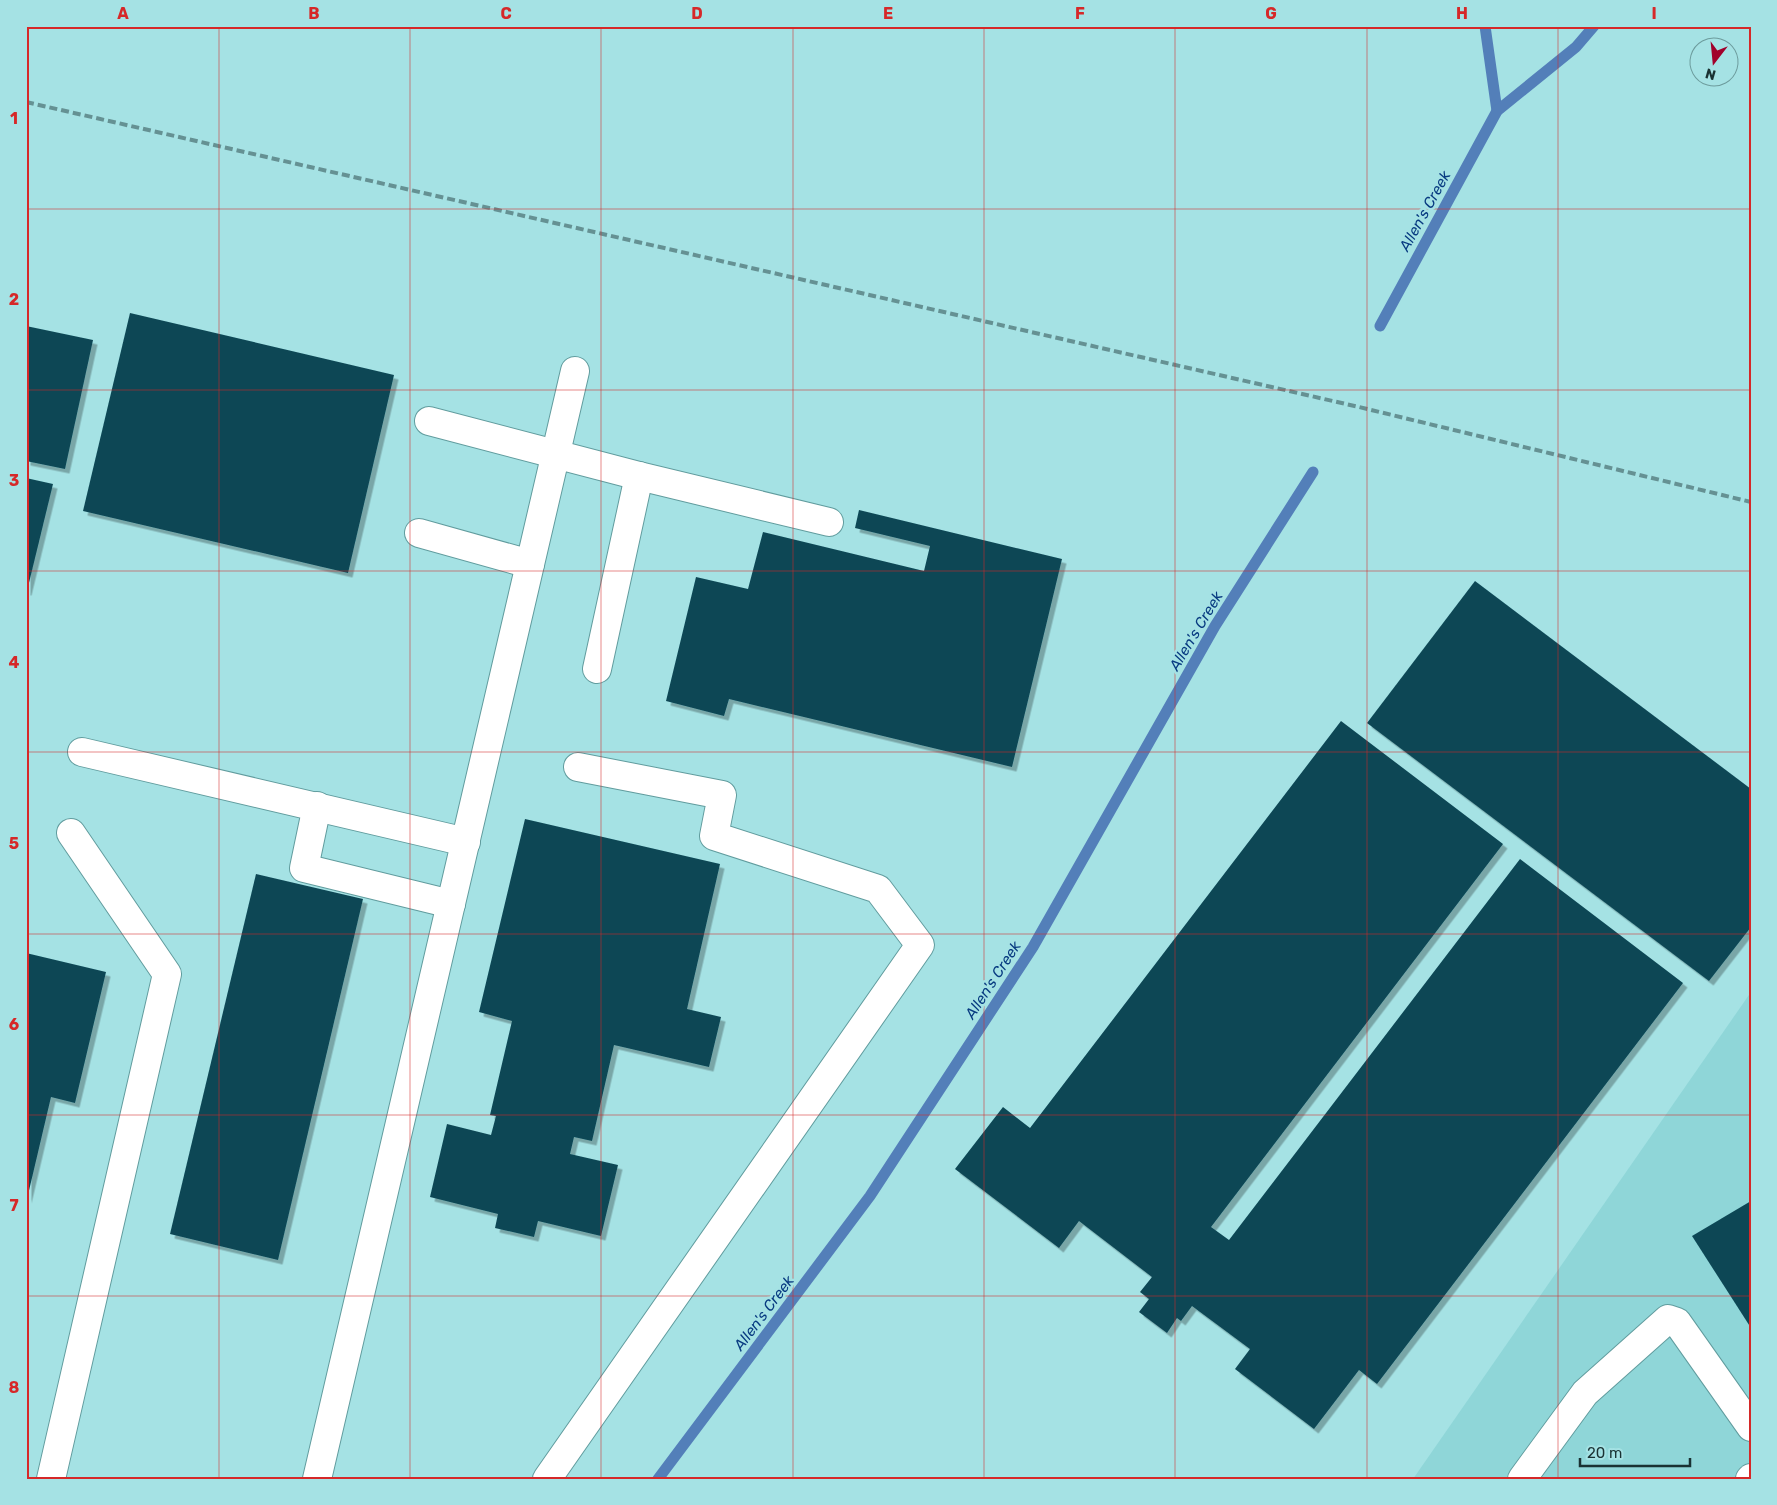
<svg xmlns="http://www.w3.org/2000/svg" width="1777" height="1505" font-family="Rubik,sans-serif">
<defs>
<filter id="shadow"><feDropShadow dx="4.5" dy="4.5" stdDeviation="0" flood-color="#0004"/></filter>
</defs>
<rect width="100%" height="100%" fill="#a5e2e4"/>
<!-- built -->
<polygon fill="#8fd6d8" points="1751,992 1751,1479 1413,1479"/>
<g fill="none" stroke-linecap="round" stroke-linejoin="round">
<!-- stream -->
<g stroke="#537fb9" stroke-width="11">
<polyline points="1485,26 1497,111"/>
<polyline points="1380,326 1497,111 1576,47 1594,26"/>
<polyline points="658,1479 870,1196 1033,947 1215,626 1313,472"/>
</g>
</g>
<!-- building -->
<g fill="#0c4755" filter="url(#shadow)">
<polygon points="130,313 394,375 348,573 83,511"/>
<polygon points="26,326 93,340 65,469 26,461"/>
<polygon points="26,478 53,484 27,591 26,591"/>
<polygon points="859,510 1062,559 1012,767 729,699 724,716 666,701 696,577 748,589 763,532 924,571 930,546 855,528"/>
<polygon points="1475,581 1751,789 1751,927 1709,981 1367,723"/>
<polygon points="1341,721 1503,844 1211,1227 1229,1240 1520,859 1683,983 1377,1384 1359,1370 1314,1429 1235,1369 1250,1349 1192,1306 1181,1321 1177,1318 1167,1333 1139,1312 1149,1299 1140,1292 1152,1277 1079,1221 1059,1248 955,1169 1003,1107 1030,1128"/>
<polygon points="525,819 720,864 687,1009 721,1017 709,1067 614,1045 592,1141 574,1137 570,1154 618,1165 601,1236 538,1221 534,1237 495,1228 498,1214 430,1197 447,1124 491,1135 496,1116 490,1115 512,1021 479,1012"/>
<polygon points="256,874 363,899 278,1260 170,1234"/>
<polygon points="26,953 106,972 75,1103 51,1097 27,1199"/>
<polygon points="1751,1201 1751,1328 1692,1236"/>
</g>
<g fill="none" stroke-linecap="round" stroke-linejoin="round">
<!-- minor casing -->
<g stroke="#619c9e" stroke-width="30">
<g id="minor">
<polyline points="429,421 639,476 829,522"/>
<polyline points="419,533 530,564"/>
<polyline points="597,669 639,476"/>
<polyline points="82,752 466,842"/>
<polyline points="317,806 304,868 451,904"/>
<polyline points="51,1479 167,974 71,833"/>
<polyline points="317,1479 575,371"/>
<polyline points="547,1479 920,945 878,889 714,836 722,795 578,767"/>
<polyline points="1522,1479 1585,1393 1668,1319 1677,1322 1751,1427"/>
<polyline points="1750,1479 1751,1478"/>
</g>
</g>
<!-- minor -->
<use href="#minor" stroke="#fff" stroke-width="28"/>
<!-- rail -->
<polyline stroke="#659193" stroke-width="4" stroke-dasharray="8 4" stroke-linecap="butt" points="26,102 1359,407 1751,502"/>
</g>
<!-- grid -->
<path fill="none" stroke="#d62828" stroke-width="1" stroke-opacity="0.55" d="M219,26V1479M410,26V1479M601,26V1479M793,26V1479M984,26V1479M1175,26V1479M1367,26V1479M1558,26V1479M26,209H1751M26,390H1751M26,571H1751M26,752H1751M26,934H1751M26,1115H1751M26,1296H1751"/>
<g text-anchor="middle" dominant-baseline="central" stroke-width="5" stroke-linejoin="round" paint-order="stroke">
<!-- water labels -->
<g font-size="15" font-style="italic" fill="#083b81" stroke="#a5e2e4">
<text transform="translate(1425 211) rotate(-61)">Allen's Creek</text>
<text transform="translate(1196 631) rotate(-59)">Allen's Creek</text>
<text transform="translate(993 980) rotate(-57)">Allen's Creek</text>
<text transform="translate(764 1313) rotate(-53)">Allen's Creek</text>
</g>
</g>
<!-- border -->
<rect width="1777" height="1505" fill="none" stroke="#a5e2e4" stroke-width="55"/>
<!-- north arrow -->
<g transform="translate(1714 62) rotate(196)"><circle r="24" fill="#a5e2e4" stroke="#6d9c9d"/>
<path d="M0-4L9 19L0 12L-9 19Z" fill="#a1012b"/>
<text y="-8" font-size="14" font-weight="bold" text-anchor="middle" fill="#1a3233">N</text>
</g>
<!-- scale -->
<path d="M1580 1458v8h110v-8" fill="none" stroke="#1a3233" stroke-width="2.5"/>
<text x="1587" y="1458" font-size="15" fill="#1a3233" stroke="#a5e2e4" stroke-width="4" paint-order="stroke">20 m</text>
<rect x="28" y="28" width="1722" height="1450" fill="none" stroke="#d62828" stroke-width="2"/>
<g font-size="16" text-anchor="middle" font-weight="bold" fill="#d62828">
<text x="123" y="19">A</text>
<text x="314" y="19">B</text>
<text x="506" y="19">C</text>
<text x="697" y="19">D</text>
<text x="888" y="19">E</text>
<text x="1080" y="19">F</text>
<text x="1271" y="19">G</text>
<text x="1462" y="19">H</text>
<text x="1654" y="19">I</text>
<text x="14" y="124">1</text>
<text x="14" y="305">2</text>
<text x="14" y="486">3</text>
<text x="14" y="668">4</text>
<text x="14" y="849">5</text>
<text x="14" y="1030">6</text>
<text x="14" y="1211">7</text>
<text x="14" y="1393">8</text>
</g>
</svg>
